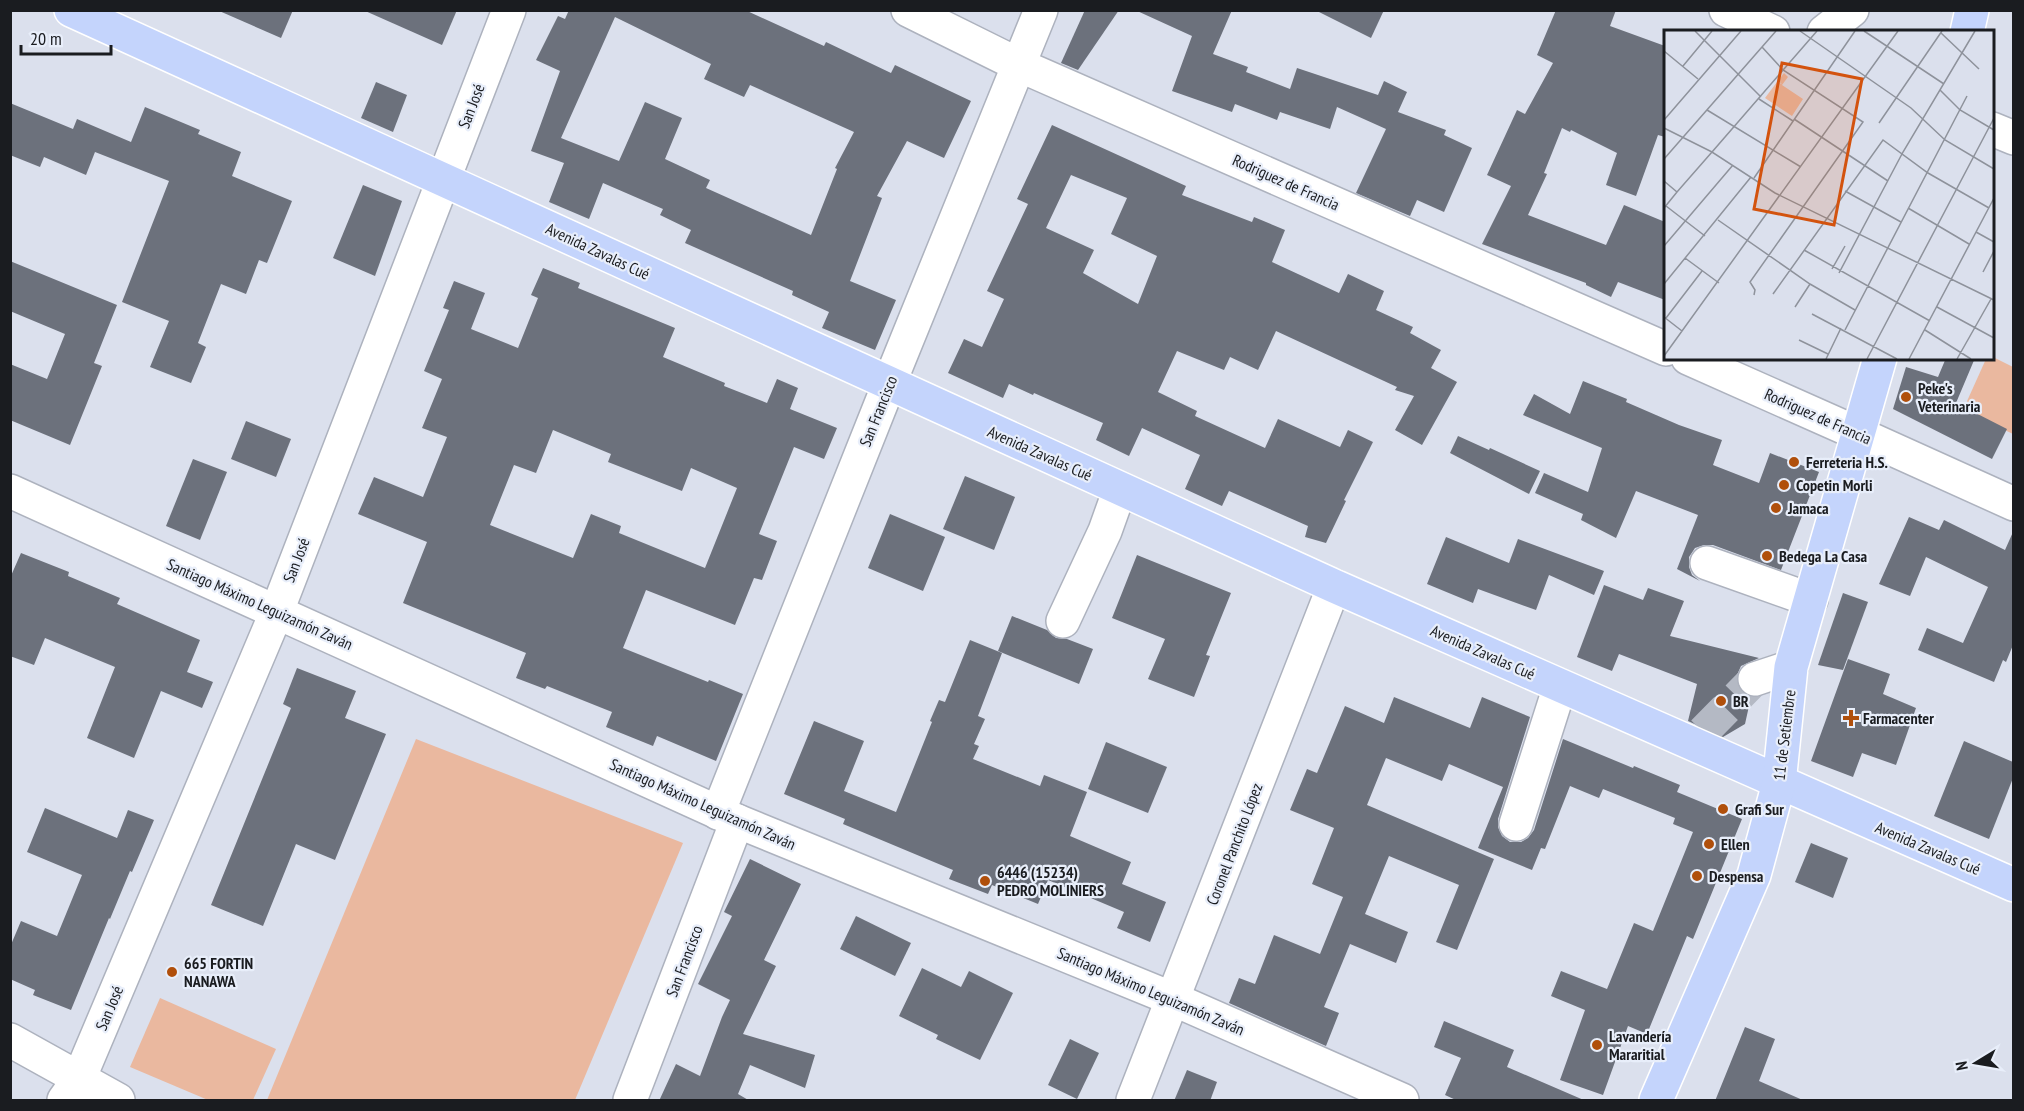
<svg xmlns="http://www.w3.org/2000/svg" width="2024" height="1111" font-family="'PT Sans Narrow',sans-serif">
<rect width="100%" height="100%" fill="#dbe0ed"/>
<!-- green -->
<g fill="#eab89f">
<polygon points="1993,357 2013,367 2013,434 1963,410 1986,359"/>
<polygon points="416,739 683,843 575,1100 267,1100"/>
<polygon points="160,998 276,1049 253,1100 208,1100 130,1067"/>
</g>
<!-- building -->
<g fill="#6c717c" fill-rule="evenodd">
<polygon points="217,10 293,10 281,38"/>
<polygon points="363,10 457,10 442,45"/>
<path d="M569,10H745L824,46L826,42L891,73L895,65L971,101L944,158L907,141L877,196L882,198L850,281L896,300L875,350L822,328L829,312L792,295L793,291L685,243L691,230L660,215L663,209L603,183L589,219L549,202L564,163L531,151L560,71L536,60L558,16L565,19ZM615,17L711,64L704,79L744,97L750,85L854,132L835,168L837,169L811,235L706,188L710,180L665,159L682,118L645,102L619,161L561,138Z"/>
<polygon points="1085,10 1119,10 1078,70 1061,63"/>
<polygon points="1135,10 1232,10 1213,54 1248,67 1246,72 1290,89 1297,68 1378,95 1384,81 1407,92 1398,112 1446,130 1444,135 1472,148 1444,212 1417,200 1410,216 1356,193 1386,129 1337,107 1330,129 1280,112 1277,120 1235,104 1232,112 1172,91 1192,36"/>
<polygon points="1315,10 1384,10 1371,38"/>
<polygon points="1556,10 1616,10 1610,26 1665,46 1665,137 1658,135 1636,196 1606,185 1617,153 1571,130 1570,132 1562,128 1544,173 1547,174 1528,215 1606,245 1624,205 1665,222 1665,300 1618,282 1611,297 1586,285 1586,283 1482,244 1511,186 1487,175 1517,110 1525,114 1553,63 1537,55"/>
<polygon points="376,82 407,95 393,132 361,118"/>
<polygon points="10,103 73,129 77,119 131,142 145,107 200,130 198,134 241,152 232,176 292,201 267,263 259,260 246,294 221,284 198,343 206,347 191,383 150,367 169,321 122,302 169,181 95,152 86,175 44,157 40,167 10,155"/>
<path d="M1052,125L1186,186L1182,195L1252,222L1254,217L1285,230L1272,262L1339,293L1348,274L1384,291L1376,310L1413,327L1410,333L1441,350L1431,368L1457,382L1422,445L1395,430L1414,396L1395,390L1397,387L1276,331L1258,370L1230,357L1224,370L1177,351L1158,392L1197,411L1195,416L1265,448L1278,419L1340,447L1348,430L1373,442L1344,500L1346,501L1326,543L1305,537L1308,526L1229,491L1222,506L1185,489L1200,455L1142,428L1129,456L1096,440L1103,423L1034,393L1033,395L1009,384L1003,398L948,373L964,339L982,347L1004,299L987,291L1028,204L1017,199ZM1071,175L1127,198L1111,234L1157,256L1138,304L1083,273L1094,250L1046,228Z"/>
<polygon points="363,185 402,201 375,276 333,258"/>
<polygon points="10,261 117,305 94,363 102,366 70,445 10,420 10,364 47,379 65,334 10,311"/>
<path d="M543,268L580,283L578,288L675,328L663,357L725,383L724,386L767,403L777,379L798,388L790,409L837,428L824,459L794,447L759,534L777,541L762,580L754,578L735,625L646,590L623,648L708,682L709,680L743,694L716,761L657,736L653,746L606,727L612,712L547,686L545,689L516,678L526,653L403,603L427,542L358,514L374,477L423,497L447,437L422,428L442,379L424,371L449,310L443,308L454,281L485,293L471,329L518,348L538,298L531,295ZM553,430L611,454L608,462L682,491L691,468L737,488L705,568L619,533L621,526L591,514L573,558L490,525L514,465L536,473Z"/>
<polygon points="1946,358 1975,358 1956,403 2007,429 1992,459 1893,409 1906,367 1938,377"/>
<polygon points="1583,381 1627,399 1626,402 1679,425 1722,440 1713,465 1759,483 1770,453 1819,472 1781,570 1713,545 1704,545 1695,548 1689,557 1689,567 1692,575 1700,581 1677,569 1698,515 1636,491 1616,538 1581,520 1583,514 1535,493 1544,473 1588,492 1602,448 1523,415 1534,394 1570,414"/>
<polygon points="246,421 291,439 276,477 231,459"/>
<polygon points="1458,436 1489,450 1490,448 1540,471 1529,494 1450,453"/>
<polygon points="193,459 227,472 200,540 166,526"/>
<polygon points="965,476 1015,497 994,550 943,529"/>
<polygon points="890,514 945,537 923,591 868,568"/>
<polygon points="1909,517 1939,530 1944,520 2005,550 2013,532 2013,645 2006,662 2003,660 1994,682 1918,650 1927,628 1963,643 1988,587 1926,557 1910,596 1879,584"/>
<polygon points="1446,537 1509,563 1518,539 1604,571 1594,595 1549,575 1536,610 1478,589 1473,603 1427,584"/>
<polygon points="21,553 69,572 68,576 120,598 117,604 200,640 187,672 213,682 202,708 161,691 134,758 87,738 115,667 45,638 34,665 10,656 10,578"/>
<polygon points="1137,555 1231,593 1206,655 1210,656 1194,697 1148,679 1165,639 1112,618"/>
<polygon points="1604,585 1643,600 1648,588 1684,601 1670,636 1759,658 1741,666 1737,675 1737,685 1743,693 1751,697 1745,724 1723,737 1688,721 1697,684 1619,654 1612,671 1577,657"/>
<polygon points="1843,593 1868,602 1843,670 1818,665"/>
<polygon points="1012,616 1047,630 1056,638 1067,639 1093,649 1079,684 998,651"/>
<polygon points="970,640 1002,653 978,716 985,719 974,744 979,746 973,759 1040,786 1044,775 1087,792 1070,836 1131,862 1122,884 1166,902 1150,942 1117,928 1124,912 1048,880 1038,904 992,885 988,894 949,879 953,870 843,824 845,819 784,794 814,721 864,741 844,791 896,812 932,722 930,721 939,700 945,702"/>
<polygon points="1848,659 1890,674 1883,694 1916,708 1896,765 1862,753 1853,777 1811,761"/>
<polygon points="297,668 356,691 345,718 386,734 335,860 296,844 263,926 211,905 291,708 283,704"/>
<polygon points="1394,697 1470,728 1482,697 1530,717 1498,819 1498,827 1502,836 1510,842 1521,842 1528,838 1534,830 1563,739 1633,768 1634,766 1680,785 1677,792 1742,819 1693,939 1687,936 1647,1034 1628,1026 1603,1095 1560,1080 1585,1010 1551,996 1561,971 1607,989 1634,923 1653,931 1693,832 1673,824 1675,818 1603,789 1599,798 1570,786 1545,849 1541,848 1532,870 1478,848 1503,787 1449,764 1442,781 1386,758 1367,805 1494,859 1457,950 1436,942 1459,885 1389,856 1365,914 1408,932 1396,963 1350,944 1324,1007 1339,1013 1326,1046 1229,1003 1239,978 1255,984 1274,935 1320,954 1343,897 1312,884 1334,828 1290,810 1307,769 1317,773 1345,706 1384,723"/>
<polygon points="1964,741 2013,762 2013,778 1989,839 1934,816"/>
<polygon points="1106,742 1167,767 1148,813 1088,789"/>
<polygon points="45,808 117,838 128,810 154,820 132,872 130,871 110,919 109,918 71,1010 33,995 35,990 10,979 10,947 21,921 57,936 82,875 27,852"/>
<polygon points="1811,843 1848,858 1833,898 1795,882"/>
<polygon points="750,859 801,884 764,960 776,966 743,1034 815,1055 805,1088 750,1065 738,1094 750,1101 659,1101 676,1064 700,1076 722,1017 730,1000 698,984 732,916 724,912"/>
<polygon points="856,916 911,943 895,976 840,949"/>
<polygon points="922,968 961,987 969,971 1013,993 980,1060 936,1039 938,1035 899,1016"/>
<polygon points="1444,1021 1514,1050 1507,1067 1586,1101 1458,1101 1445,1095 1461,1058 1434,1047"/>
<polygon points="1745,1027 1775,1039 1759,1081 1805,1101 1715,1101"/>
<polygon points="1070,1039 1099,1053 1077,1099 1048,1085"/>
<polygon points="1187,1070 1217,1082 1210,1101 1174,1101"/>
</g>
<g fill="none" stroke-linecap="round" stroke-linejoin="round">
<!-- minor-tunnel -->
<polyline stroke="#b4b9c4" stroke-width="33" stroke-dasharray="33 16" stroke-linecap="butt" points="1703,732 1755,679"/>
<!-- minor casing -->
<g stroke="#adb2be" stroke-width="36">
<g id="minor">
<polyline points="908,10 1019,65 1666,349"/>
<polyline points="1726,10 1773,32"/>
<polyline points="1824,32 1852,10"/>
<polyline points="1992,129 2014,138"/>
<polyline points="1688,358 1859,434 2014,504"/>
<polyline points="10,491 737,821 1173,999 1402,1100"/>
<polyline points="1707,563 1811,600"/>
<polyline points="1063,621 1105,531 1120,489"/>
<polyline points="1755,679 1791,667"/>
<polyline points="718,813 889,384 1041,10"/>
<polyline points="1516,824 1560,686"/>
<polyline points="10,1040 118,1100"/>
<polyline points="64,1100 79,1079 277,611 509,10"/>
<polyline points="630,1100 737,821"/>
<polyline points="1133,1100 1334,586"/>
</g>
</g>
<!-- major casing -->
<g stroke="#fff" stroke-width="36">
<g id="major">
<polyline points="71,10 1334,586 2014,885"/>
<polyline points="1967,32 1972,10"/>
<polyline points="1656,1100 1754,875 1779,783 1791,667 1880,358"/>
</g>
</g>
<!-- minor -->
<use href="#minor" stroke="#fff" stroke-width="33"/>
<!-- major -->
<use href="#major" stroke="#c4d4fc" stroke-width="33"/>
</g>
<!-- markers -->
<g fill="#b04f0b" stroke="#e8eefa" stroke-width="2">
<circle cx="1906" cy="397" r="6"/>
<circle cx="1794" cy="462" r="6"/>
<circle cx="1784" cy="485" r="6"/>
<circle cx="1776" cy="508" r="6"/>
<circle cx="1767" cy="556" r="6"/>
<circle cx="1721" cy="701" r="6"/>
<path d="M1848 709h6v6h6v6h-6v6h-6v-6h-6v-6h6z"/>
<circle cx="1723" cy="809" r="6"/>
<circle cx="1709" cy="844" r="6"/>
<circle cx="1697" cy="876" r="6"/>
<circle cx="985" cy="881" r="6"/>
<circle cx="172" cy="972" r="6"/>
<circle cx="1597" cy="1045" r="6"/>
</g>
<g text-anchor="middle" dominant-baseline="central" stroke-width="4.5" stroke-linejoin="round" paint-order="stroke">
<!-- street labels -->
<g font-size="16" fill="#1a1c20" stroke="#e8eefa">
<text transform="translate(471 106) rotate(-69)">San José</text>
<text transform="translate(1286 182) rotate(24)">Rodriguez de Francia</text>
<text transform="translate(598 251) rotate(25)">Avenida Zavalas Cué</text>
<text transform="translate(878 411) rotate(-68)">San Francisco</text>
<text transform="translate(1818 416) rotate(24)">Rodriguez de Francia</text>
<text transform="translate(1040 453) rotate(24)">Avenida Zavalas Cué</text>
<text transform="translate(296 560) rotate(-69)">San José</text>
<text transform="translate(260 604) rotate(24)">Santiago Máximo Leguizamón Zaván</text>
<text transform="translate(1483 652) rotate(24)">Avenida Zavalas Cué</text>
<text transform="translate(1784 735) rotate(-83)">11 de Setiembre</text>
<text transform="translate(703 804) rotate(24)">Santiago Máximo Leguizamón Zaván</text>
<text transform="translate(1234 844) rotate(-69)">Coronel Panchito López</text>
<text transform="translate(1928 848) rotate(23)">Avenida Zavalas Cué</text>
<text transform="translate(684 961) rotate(-69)">San Francisco</text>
<text transform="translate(1151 991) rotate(23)">Santiago Máximo Leguizamón Zaván</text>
<text transform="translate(109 1008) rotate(-67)">San José</text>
</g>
<!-- poi labels -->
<g font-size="16" font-weight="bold" fill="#1a1c20" stroke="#e8eefa" text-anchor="start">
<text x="1918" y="388">Peke's<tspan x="1918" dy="18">Veterinaria</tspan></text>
<text x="1806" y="462">Ferreteria H.S.</text>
<text x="1796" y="485">Copetin Morli</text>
<text x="1788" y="508">Jamaca</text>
<text x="1779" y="556">Bedega La Casa</text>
<text x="1733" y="701">BR</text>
<text x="1863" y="718">Farmacenter</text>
<text x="1735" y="809">Grafi Sur</text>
<text x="1721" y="844">Ellen</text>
<text x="997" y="872">6446 (15234)<tspan x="997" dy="18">PEDRO MOLINIERS</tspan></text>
<text x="1709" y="876">Despensa</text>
<text x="184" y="963">665 FORTIN<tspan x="184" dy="18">NANAWA</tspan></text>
<text x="1609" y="1036">Lavandería<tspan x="1609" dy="18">Mararitial</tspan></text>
</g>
</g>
<!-- overview -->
<g transform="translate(1664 30)">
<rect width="330" height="330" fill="#dbe0ed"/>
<path d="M120,43L124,47L118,55L139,69L128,86L101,68L113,52L118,54L114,51Z" fill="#eab89f"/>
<path fill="none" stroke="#8e929b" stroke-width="1.5" d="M31,1L97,67M136,1L247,78L281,110L330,139M200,1L280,54M277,3L315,39M0,21L34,49M19,36L48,1M276,60L296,80L330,100M95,69L129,91M43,80L137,137M130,89L224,151M0,90L77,1M215,93L278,1M0,98L48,122L153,1M0,129L112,1M90,148L191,1M0,151L13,162L48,122L111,163L330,270M181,161L237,192M2,176L41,206M0,178L13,162M244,178L305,214M54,190L146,254L191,280M312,202L330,212M0,216L69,135M140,220L266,291M21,228L55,253M168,239L181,216M319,242L330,221M175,243L239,122L311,1M0,254L87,147M109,264L219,110L264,143L325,178M90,265L91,260L86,252L199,92L119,40L98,17M131,277L146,254M273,277L330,308M148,284L233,329M0,287L18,301M2,288L38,241M181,300L303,66M261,300L307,329M135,310L164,324M0,326L234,1M162,329L177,298M203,329L330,88M245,329L330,168M293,329L327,269"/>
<path fill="#d3530e" fill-opacity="0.15" stroke="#d3530e" stroke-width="3" d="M118,33L198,49L170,195L90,179Z"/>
<rect width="330" height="330" fill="none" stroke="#1a1c20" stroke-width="3"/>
</g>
<!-- border -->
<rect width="2024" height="1111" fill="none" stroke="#1a1c20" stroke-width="24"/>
<!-- north arrow -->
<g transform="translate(1976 1063) rotate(259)" stroke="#e8eefa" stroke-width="4.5" paint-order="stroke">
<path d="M0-4.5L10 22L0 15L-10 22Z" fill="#1a1c20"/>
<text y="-9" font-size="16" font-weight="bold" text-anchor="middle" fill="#1a1c20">N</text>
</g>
<!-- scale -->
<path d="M21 45v9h90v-9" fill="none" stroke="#1a1c20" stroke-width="3"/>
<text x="30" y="45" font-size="18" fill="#1a1c20" stroke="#e8eefa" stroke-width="4.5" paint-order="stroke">20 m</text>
</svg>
